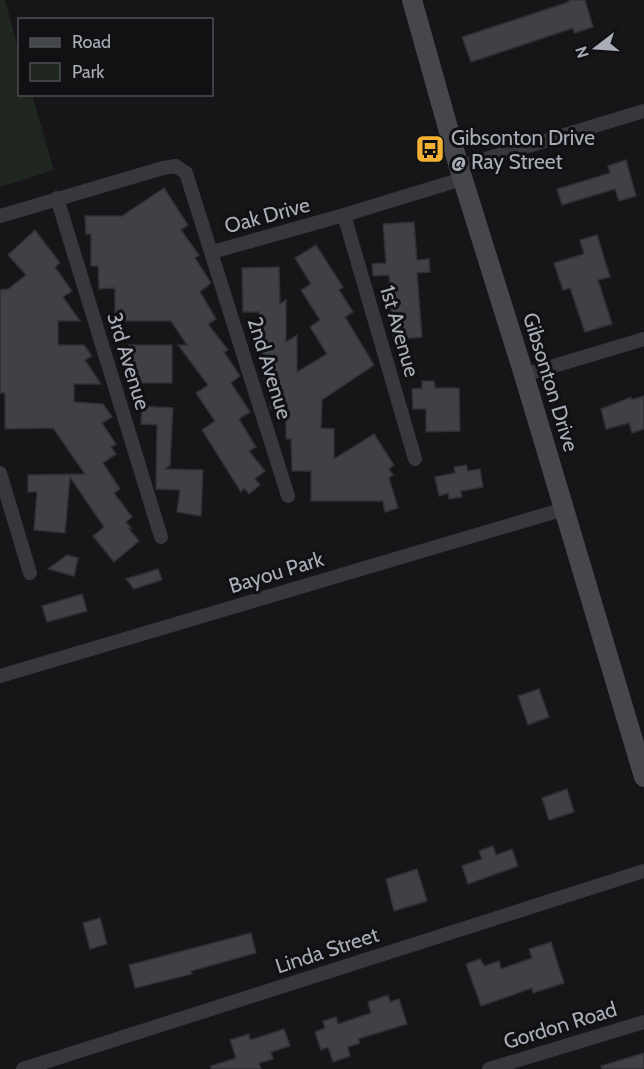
<svg xmlns="http://www.w3.org/2000/svg" width="644" height="1069" font-family="Cabin,sans-serif">
<rect width="100%" height="100%" fill="#161618"/>
<!-- green -->
<polygon fill="#1e261f" points="0,0 5,0 19,51 20,94 32,95 54,170 0,187"/>
<!-- building -->
<g fill="#404145" stroke="#303034" stroke-width="1.5">
<polygon points="568,0 585,0 593,27 574,33 573,28 471,62 462,37 569,2"/>
<polygon points="626,160 636,196 619,201 615,189 562,205 557,189 610,173 608,166"/>
<polygon points="164,188 188,225 181,230 199,255 195,258 211,283 200,292 216,319 208,324 228,350 224,352 240,376 231,383 250,412 239,419 256,447 249,451 265,471 255,479 260,485 249,494 244,488 241,492 202,430 215,421 196,393 208,385 178,345 187,345 171,321 115,321 115,288 99,289 98,266 91,266 91,234 86,234 85,216 122,216"/>
<polygon points="414,222 417,260 429,259 430,272 417,273 422,337 393,340 389,275 373,276 372,264 386,263 383,224"/>
<polygon points="35,230 60,263 55,267 72,291 63,297 80,321 58,321 58,345 84,345 92,356 85,360 101,384 74,384 74,402 103,404 112,417 102,423 116,444 111,447 116,454 103,463 120,489 114,493 132,517 126,522 131,528 129,529 139,541 114,562 93,536 104,527 70,477 65,533 34,530 37,492 28,492 28,475 85,474 53,428 5,429 5,393 0,393 0,290 8,289 26,275 8,255"/>
<polygon points="597,235 610,277 598,280 612,324 585,332 570,288 563,290 554,263 584,254 580,240"/>
<polygon points="316,245 343,287 339,290 353,312 345,317 374,365 322,400 321,428 334,429 334,459 374,434 394,465 389,469 393,475 389,478 398,508 385,512 383,501 311,501 311,471 292,471 291,439 286,439 286,408 270,408 271,378 264,379 262,347 260,347 259,312 243,312 242,268 279,267 280,304 286,300 286,342 297,335 297,372 327,354 310,327 320,320 301,290 311,284 295,258"/>
<polygon points="129,345 172,345 172,383 130,383"/>
<polygon points="422,381 434,381 435,388 459,388 460,431 426,432 426,409 413,409 412,389 422,388"/>
<polygon points="644,396 644,429 632,433 629,423 606,429 601,409 631,397 631,400"/>
<polygon points="142,406 173,408 170,465 165,469 203,470 201,516 177,512 180,490 156,489 157,425 141,424"/>
<polygon points="466,465 468,471 480,469 483,487 461,491 462,497 449,499 448,493 439,496 435,477 455,473 454,467"/>
<polygon points="67,555 78,558 74,576 48,569"/>
<polygon points="158,569 162,580 134,589 126,579"/>
<polygon points="82,594 87,611 47,622 42,606"/>
<polygon points="539,689 549,717 528,725 518,696"/>
<polygon points="567,789 574,812 549,820 542,798"/>
<polygon points="493,846 496,855 512,849 518,866 468,884 462,866 482,859 479,851"/>
<polygon points="417,869 427,901 394,911 386,879"/>
<polygon points="100,918 107,944 90,949 83,923"/>
<polygon points="251,933 256,953 191,971 192,974 135,988 129,965"/>
<polygon points="551,942 564,983 533,993 532,988 481,1006 466,964 480,959 485,966 499,961 501,969 532,958 529,949"/>
<polygon points="388,995 390,1002 399,999 407,1024 358,1039 360,1043 348,1047 350,1056 333,1062 328,1047 321,1050 315,1032 325,1028 323,1021 336,1017 338,1024 371,1013 368,1002"/>
<polygon points="284,1029 290,1046 271,1052 273,1059 259,1063 261,1069 211,1069 211,1066 236,1058 230,1040 249,1034 250,1040"/>
<polygon points="644,1053 644,1069 602,1069 601,1066"/>
</g>
<g fill="none" stroke-linecap="round" stroke-linejoin="round">
<!-- minor -->
<g stroke="#37383d" stroke-width="14">
<polyline points="459,167 644,111"/>
<polyline points="57,198 161,537"/>
<polyline points="344,215 415,459"/>
<polyline points="0,216 163,168 176,166 186,173 288,496"/>
<polyline points="212,252 344,215 462,179"/>
<polyline points="524,375 644,339"/>
<polyline points="0,473 30,573"/>
<polyline points="0,676 564,509"/>
<polyline points="23,1069 644,871"/>
<polyline points="489,1069 644,1022"/>
</g>
<!-- secondary -->
<polyline stroke="#45474d" stroke-width="20" points="412,0 459,167 524,375 644,777"/>
</g>
<!-- icons -->
<defs>
<g id="bus-square" transform="scale(1.5)"><rect x="-9" y="-9" width="18" height="18" rx="4" fill="#f2b134" stroke="#111113"/><path d="M-5-6H5V4H4V6H2V4H-2V6H-4V4H-5ZM-3.5-4V0h7V-4ZM-3.5 1.2v1.5H-2V1.2ZM2 1.2v1.5H3.5V1.2Z" fill="#111"/></g>
</defs>
<g fill-rule="evenodd">
<use href="#bus-square" x="430" y="149"/>
</g>
<g text-anchor="middle" dominant-baseline="central" stroke-width="6" stroke-linejoin="round" paint-order="stroke">
<!-- poi labels -->
<g font-size="21" fill="#a8adb8" stroke="#111113" text-anchor="start">
<text x="451" y="137">Gibsonton Drive<tspan x="451" dy="24">@ Ray Street</tspan></text>
</g>
<!-- street labels -->
<g font-size="21" fill="#a8adb8" stroke="#111113">
<text transform="translate(267 215) rotate(-15)">Oak Drive</text>
<text transform="translate(400 331) rotate(74)">1st Avenue</text>
<text transform="translate(129 361) rotate(73)">3rd Avenue</text>
<text transform="translate(270 368) rotate(73)">2nd Avenue</text>
<text transform="translate(551 382) rotate(73)">Gibsonton Drive</text>
<text transform="translate(276 572) rotate(-17)">Bayou Park</text>
<text transform="translate(327 950) rotate(-18)">Linda Street</text>
<text transform="translate(560 1025) rotate(-17)">Gordon Road</text>
</g>
</g>
<!-- legend -->
<rect x="18" y="18" width="195" height="78" fill="#111113" stroke="#4d4f55" stroke-width="1.5"/>
<rect x="30" y="38" width="30" height="9" fill="#45474d" stroke="#4d4f55" stroke-width="1.5"/>
<text x="72" y="48" font-size="18" fill="#a8adb8">Road</text>
<rect x="30" y="63" width="30" height="18" fill="#1e261f" stroke="#4d4f55" stroke-width="1.5"/>
<text x="72" y="78" font-size="18" fill="#a8adb8">Park</text>
<!-- north arrow -->
<g transform="translate(596 48) rotate(253)" stroke="#111113" stroke-width="4.5" paint-order="stroke">
<path d="M0-4.5L10 22L0 15L-10 22Z" fill="#a8adb8"/>
<text y="-9" font-size="16" font-weight="bold" text-anchor="middle" fill="#a8adb8">N</text>
</g>
</svg>
